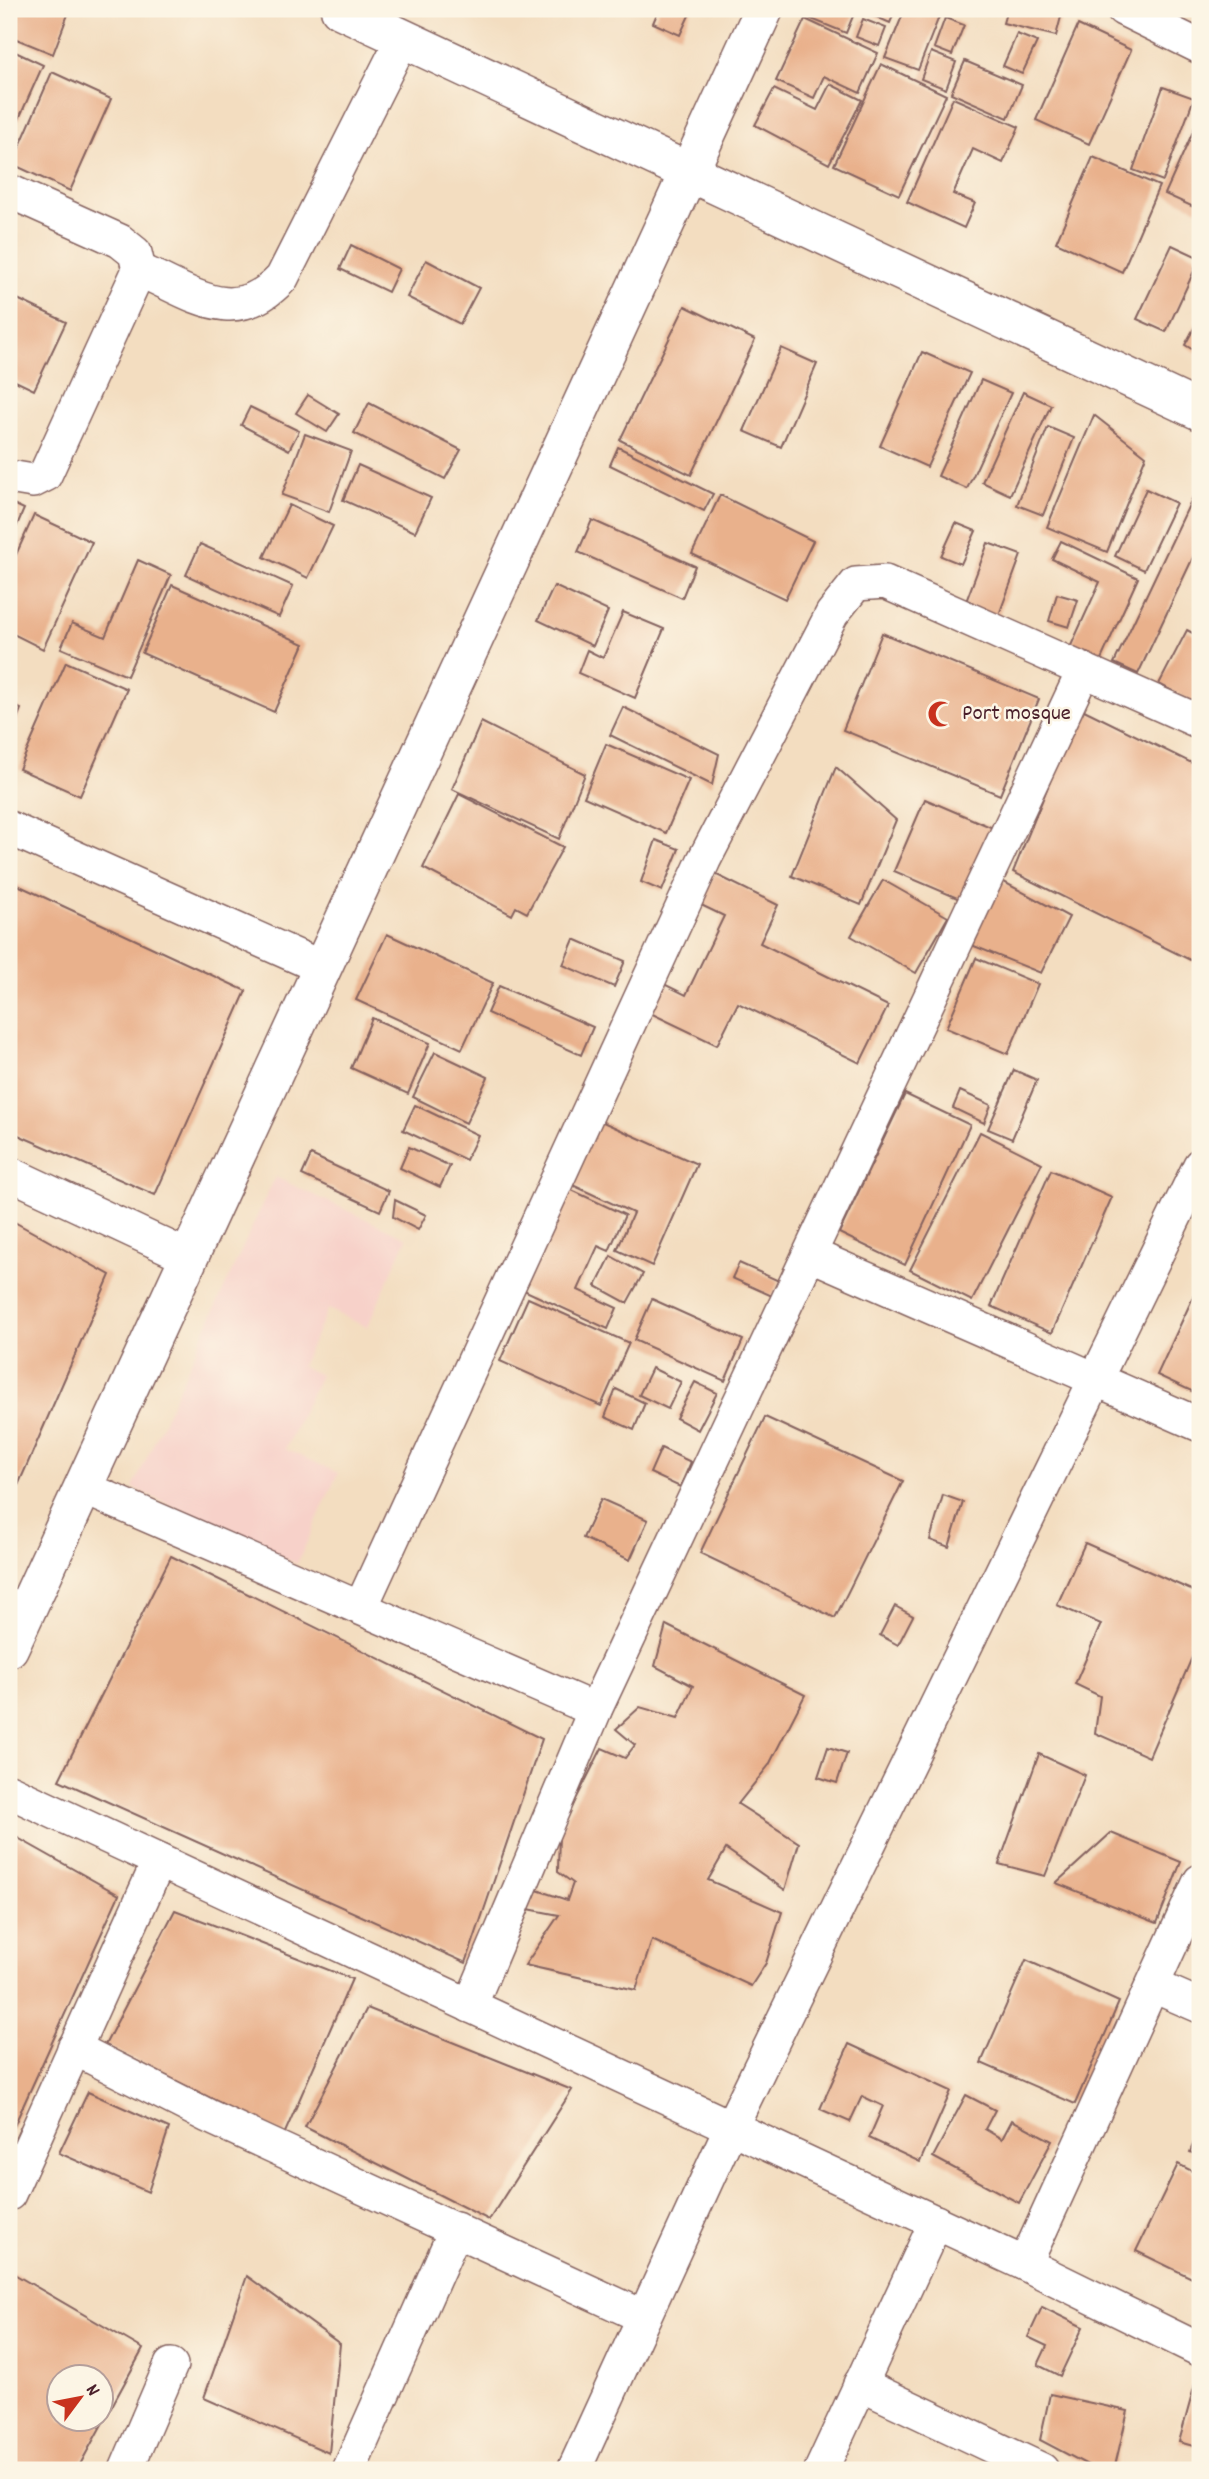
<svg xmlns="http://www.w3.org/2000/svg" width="1209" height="2479" font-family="Dekko,sans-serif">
<rect width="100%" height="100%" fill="#fcf5e5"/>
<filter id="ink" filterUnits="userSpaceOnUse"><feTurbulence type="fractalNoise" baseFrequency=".0143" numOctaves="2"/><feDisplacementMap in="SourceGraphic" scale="14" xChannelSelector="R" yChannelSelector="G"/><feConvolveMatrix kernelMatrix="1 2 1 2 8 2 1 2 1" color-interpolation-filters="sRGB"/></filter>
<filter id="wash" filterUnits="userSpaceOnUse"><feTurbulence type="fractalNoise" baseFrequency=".00686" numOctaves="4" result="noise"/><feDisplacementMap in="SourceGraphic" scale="28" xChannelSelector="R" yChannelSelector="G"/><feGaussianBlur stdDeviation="1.57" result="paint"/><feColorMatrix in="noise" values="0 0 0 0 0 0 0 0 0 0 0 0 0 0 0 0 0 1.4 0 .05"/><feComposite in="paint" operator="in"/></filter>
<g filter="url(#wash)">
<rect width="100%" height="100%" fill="#f3ddc0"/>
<!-- built -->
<polygon fill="#f7d1c9" points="275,1177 407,1238 367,1327 328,1309 301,1366 320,1375 285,1449 338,1473 297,1564 133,1488"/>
<g id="blocks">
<!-- building -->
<g fill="#e9b18c" fill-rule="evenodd">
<polygon points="9,9 70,9 53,54 9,36"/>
<polygon points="659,9 692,9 680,35 653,23"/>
<polygon points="807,9 856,9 846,33 804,16"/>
<polygon points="866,9 896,9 890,23 865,12"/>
<polygon points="905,9 942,9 918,70 885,58"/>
<polygon points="1007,9 1048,9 1062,13 1056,36 1003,23"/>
<polygon points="945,18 964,25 952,55 934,48"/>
<polygon points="805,19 878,53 860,93 824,76 814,98 776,81"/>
<polygon points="863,19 886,28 879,46 856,37"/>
<polygon points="1078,25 1131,50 1089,144 1036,120"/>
<polygon points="1017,34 1037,42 1022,74 1003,66"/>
<polygon points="9,49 43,65 9,141"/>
<polygon points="931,52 956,62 946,89 921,79"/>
<polygon points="965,61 1022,85 1008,118 951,93"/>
<polygon points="881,64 946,95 899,195 834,165"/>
<polygon points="52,72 111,99 70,191 12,164"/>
<polygon points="830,84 862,100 829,164 755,125 774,89 817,110"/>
<polygon points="1163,87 1194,98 1163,181 1133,170"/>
<polygon points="953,98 1019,127 1003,163 973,149 953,194 975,203 964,228 907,202"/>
<polygon points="1200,116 1200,210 1165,194"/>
<polygon points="1093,157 1159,186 1122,272 1056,242"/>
<polygon points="351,245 399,269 388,292 340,269"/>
<polygon points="1172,245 1200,258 1166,332 1137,319"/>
<polygon points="426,260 479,288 460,324 407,297"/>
<polygon points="9,295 66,322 34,390 9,378"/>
<polygon points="685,306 755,340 691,475 620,440"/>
<polygon points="1200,317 1200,354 1185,345"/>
<polygon points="781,348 817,364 781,447 744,431"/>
<polygon points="922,352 970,373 927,467 880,446"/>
<polygon points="981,380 1011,393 967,489 938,476"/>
<polygon points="1023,392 1051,405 1010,495 982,482"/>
<polygon points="308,395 339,414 327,432 296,413"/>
<polygon points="369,403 461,450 445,479 354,433"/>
<polygon points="250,407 299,431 289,450 241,425"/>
<polygon points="1094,415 1146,456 1107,552 1047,527"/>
<polygon points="1048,427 1074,438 1043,515 1017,505"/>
<polygon points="305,434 351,451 329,512 282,495"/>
<polygon points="618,447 713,494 704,511 610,465"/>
<polygon points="358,465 431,498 415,532 343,500"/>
<polygon points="1200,482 1200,550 1197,549 1138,674 1114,663"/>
<polygon points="1146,489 1176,503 1144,570 1115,556"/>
<polygon points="720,495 813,541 785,599 692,554"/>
<polygon points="9,502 24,509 9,544"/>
<polygon points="289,505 333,526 308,578 264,557"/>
<polygon points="34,515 92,542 43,649 9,632 9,570"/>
<polygon points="592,520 695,566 682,598 578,552"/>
<polygon points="956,523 976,531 961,564 941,556"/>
<polygon points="1061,541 1138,578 1099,664 1069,650 1100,582 1052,559"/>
<polygon points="988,543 1021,555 997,620 964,607"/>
<polygon points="200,544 293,586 279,617 186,575"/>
<polygon points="138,560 171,575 127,676 61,648 72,623 105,637"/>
<polygon points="172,585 304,644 274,712 142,653"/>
<polygon points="554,586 608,611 593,646 538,620"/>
<polygon points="1057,594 1078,600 1069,627 1049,621"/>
<polygon points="623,612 664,629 635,698 578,673 587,650 603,658"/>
<polygon points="1187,630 1200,637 1200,706 1159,684"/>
<polygon points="882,633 1039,699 1000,795 843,730"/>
<polygon points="66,662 127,689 80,796 19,769"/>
<polygon points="9,704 21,709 9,739"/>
<polygon points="623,707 719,754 712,785 610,735"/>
<polygon points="1080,708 1200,767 1200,965 1013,872"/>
<polygon points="481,722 585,774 559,839 452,789"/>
<polygon points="606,744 689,780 666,833 584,797"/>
<polygon points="836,767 896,820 861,905 792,876"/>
<polygon points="459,794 563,847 527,913 516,907 512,915 423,868"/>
<polygon points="925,799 1000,831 969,903 894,871"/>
<polygon points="656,840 679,849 662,891 641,882"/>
<polygon points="715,874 778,905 760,943 888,1006 860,1063 738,1003 717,1045 644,1010 658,981 686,995 724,916 699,904"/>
<polygon points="883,880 948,917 916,973 851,936"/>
<polygon points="9,881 246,991 155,1195 9,1131"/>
<polygon points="1002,881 1069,917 1041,973 969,944"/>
<polygon points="387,934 493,983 462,1049 356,1000"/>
<polygon points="574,939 625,961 614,987 563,965"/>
<polygon points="976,958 1038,984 1008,1054 946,1028"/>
<polygon points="499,986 593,1027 581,1055 487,1013"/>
<polygon points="372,1018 430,1043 408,1094 351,1068"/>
<polygon points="435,1052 488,1077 466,1123 413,1097"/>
<polygon points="1014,1070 1037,1080 1012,1139 988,1129"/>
<polygon points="960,1091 991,1105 984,1123 953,1108"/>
<polygon points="905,1094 970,1125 905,1265 839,1233"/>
<polygon points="415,1105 478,1135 466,1160 403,1130"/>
<polygon points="594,1118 697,1164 652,1266 617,1250 633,1213 566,1182"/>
<polygon points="980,1132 1042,1163 972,1301 910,1270"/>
<polygon points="409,1147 450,1166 440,1187 400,1168"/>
<polygon points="311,1155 389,1191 380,1211 302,1175"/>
<polygon points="1051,1170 1112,1197 1052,1333 991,1306"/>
<polygon points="561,1185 625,1215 609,1251 598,1246 578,1290 617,1308 608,1329 515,1286"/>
<polygon points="395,1200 426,1215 418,1230 393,1217"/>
<polygon points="9,1219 110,1275 9,1506"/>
<polygon points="611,1256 643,1274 627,1303 596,1286"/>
<polygon points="739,1263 779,1281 772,1296 732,1278"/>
<polygon points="1200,1282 1200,1395 1157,1375"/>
<polygon points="528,1298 629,1343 601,1406 500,1361"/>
<polygon points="652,1299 743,1340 725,1381 634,1340"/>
<polygon points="652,1368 681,1382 668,1409 639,1395"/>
<polygon points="695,1382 717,1393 698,1430 676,1418"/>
<polygon points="616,1389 645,1403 634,1430 605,1417"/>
<polygon points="765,1417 903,1481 835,1618 700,1553"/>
<polygon points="661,1448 691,1462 680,1487 650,1473"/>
<polygon points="943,1495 963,1502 949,1547 930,1540"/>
<polygon points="601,1499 648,1520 630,1560 583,1538"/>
<polygon points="1085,1543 1200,1594 1200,1639 1149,1757 1095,1733 1100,1696 1075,1684 1101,1624 1057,1605"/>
<polygon points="171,1556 542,1739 466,1963 59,1780"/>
<polygon points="895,1606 913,1616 898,1645 880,1635"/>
<polygon points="666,1625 805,1695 769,1765 738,1804 799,1843 785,1890 726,1849 708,1880 782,1912 766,1963 751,1986 652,1940 636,1990 525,1965 559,1915 528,1909 537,1890 567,1900 573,1883 558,1872 559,1833 602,1748 625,1758 635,1745 616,1729 640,1707 678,1718 693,1686 655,1666"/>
<polygon points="828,1747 847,1753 837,1783 818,1777"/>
<polygon points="1039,1754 1085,1775 1045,1876 999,1864"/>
<polygon points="9,1833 119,1895 9,2137"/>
<polygon points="1111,1833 1181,1862 1157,1923 1056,1883"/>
<polygon points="175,1910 352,1979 284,2135 105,2045"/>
<polygon points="1026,1960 1119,2002 1075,2104 981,2063"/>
<polygon points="367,2008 572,2090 489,2220 305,2127"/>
<polygon points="849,2044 951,2091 920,2162 869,2138 883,2106 862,2096 850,2122 820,2109"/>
<polygon points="88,2092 169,2128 148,2192 59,2153"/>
<polygon points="966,2095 995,2110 985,2129 1002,2139 1012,2120 1052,2141 1019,2203 933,2157"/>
<polygon points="1200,2127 1200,2157 1190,2152"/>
<polygon points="1178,2164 1200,2175 1198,2281 1136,2251"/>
<path d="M9,2271L143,2349L77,2470H9ZM60,2378H102V2420H60Z"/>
<polygon points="247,2276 340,2344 329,2453 204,2398"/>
<polygon points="1042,2307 1083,2327 1060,2376 1038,2365 1047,2346 1028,2337"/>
<polygon points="1195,2384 1200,2385 1200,2448 1179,2442"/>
<polygon points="1050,2394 1128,2411 1114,2470 1097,2470 1040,2440"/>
</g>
</g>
</g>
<g filter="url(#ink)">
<use href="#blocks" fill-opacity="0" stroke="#85625f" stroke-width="2"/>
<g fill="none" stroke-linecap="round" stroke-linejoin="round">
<!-- street casing -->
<g stroke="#85625f" stroke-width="36">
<g id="street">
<polyline points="1123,9 1200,47"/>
<polyline points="9,191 120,241 135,253 139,270 45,475 33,481 9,477"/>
<path d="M139,270C193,293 234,329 282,278L403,38"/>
<polyline points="9,828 323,968"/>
<polyline points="9,1173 189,1257"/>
<polyline points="812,1255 1200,1425"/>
<polyline points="82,1487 595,1710"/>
<polyline points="361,1607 704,860 832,614 856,584 885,582 1200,722"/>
<polyline points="9,1791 1025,2264 1200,2350"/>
<polyline points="1154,1986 1200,2006"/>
<polyline points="470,2006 595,1710 1084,670"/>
<polyline points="74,2048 208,2116 644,2317"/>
<polyline points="9,2194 159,1861"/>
<polyline points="1025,2264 1200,1881"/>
<polyline points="860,2384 1042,2470"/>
<polyline points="126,2470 171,2365"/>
<polyline points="349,2470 456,2229"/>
<polyline points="574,2470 731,2127 1200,1165"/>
<polyline points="821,2470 936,2222"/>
</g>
</g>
<!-- secondary casing -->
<g stroke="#85625f" stroke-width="41">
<g id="secondary">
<polyline points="340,9 1200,411"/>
<polyline points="9,1648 764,9"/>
</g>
</g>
<!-- street -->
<use href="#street" stroke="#fff" stroke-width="33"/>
<!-- secondary -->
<use href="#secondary" stroke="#fff" stroke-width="38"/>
</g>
</g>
<!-- icons -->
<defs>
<g id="mosque-bare" transform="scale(2.1)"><path d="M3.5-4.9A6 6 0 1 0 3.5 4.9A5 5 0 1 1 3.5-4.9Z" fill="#c8321e" stroke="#fcf5e5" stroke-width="2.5" paint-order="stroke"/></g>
</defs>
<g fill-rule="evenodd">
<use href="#mosque-bare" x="941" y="714"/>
</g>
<g text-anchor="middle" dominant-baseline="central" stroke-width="5" stroke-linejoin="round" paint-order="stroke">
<!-- poi labels -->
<g font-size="23" fill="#4a1f2b" stroke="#fcf5e5" text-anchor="start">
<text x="962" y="714">Port mosque</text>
</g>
</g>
<!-- margin -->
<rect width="1209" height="2479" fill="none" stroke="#fcf5e5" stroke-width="35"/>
<!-- north arrow -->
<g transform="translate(80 2398) rotate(58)"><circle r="33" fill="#fcf5e5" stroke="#b59f9b" stroke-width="2"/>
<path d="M0-5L12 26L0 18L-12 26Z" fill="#c8321e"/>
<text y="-10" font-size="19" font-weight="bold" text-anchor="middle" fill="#4a1f2b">N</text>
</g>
</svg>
